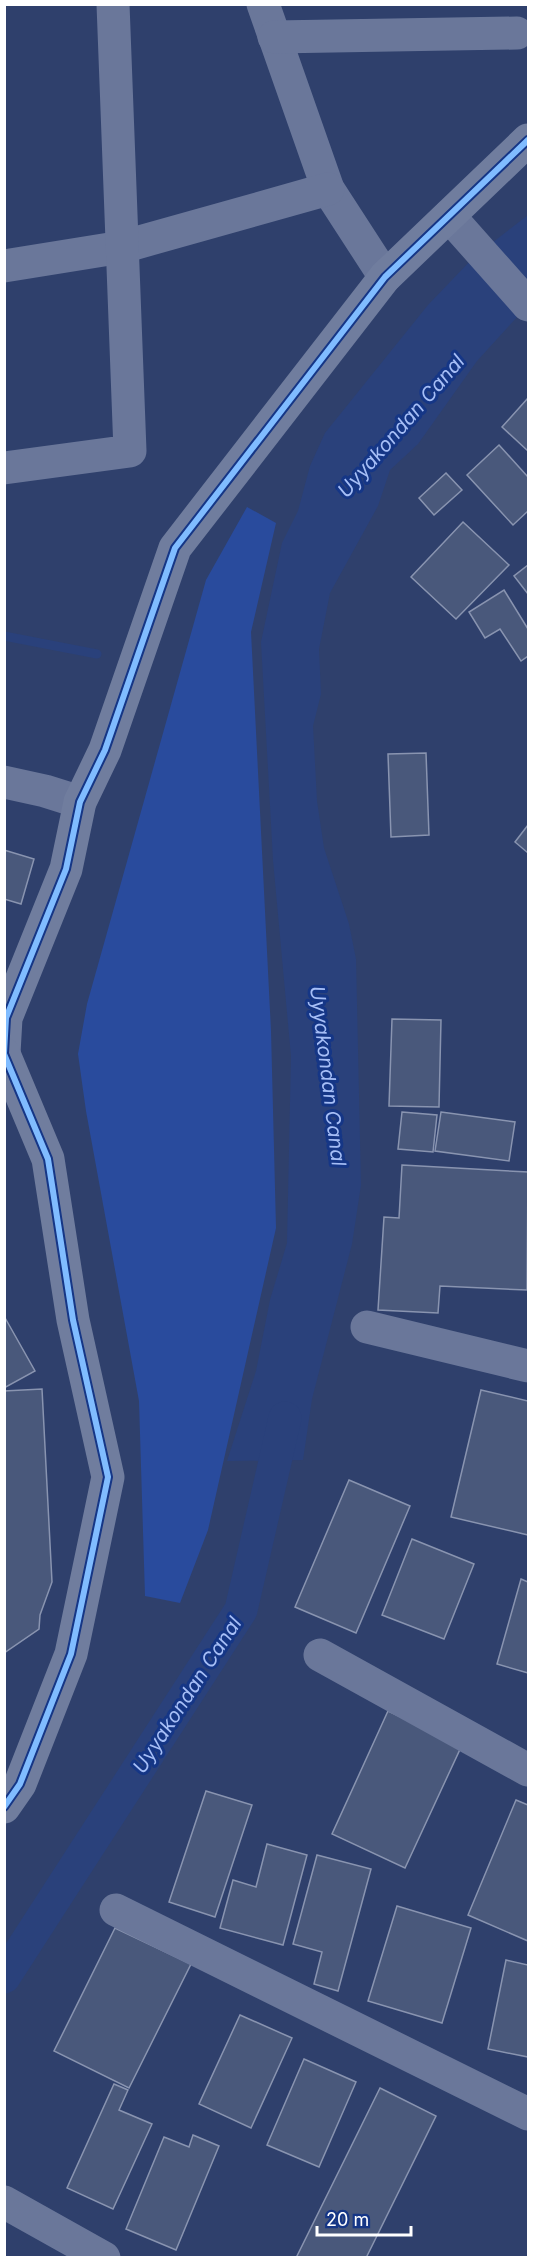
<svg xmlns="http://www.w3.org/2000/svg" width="533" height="2262" font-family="Inter,sans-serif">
<rect width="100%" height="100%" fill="#2f406c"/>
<!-- green -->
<polygon fill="#294b9d" points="247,507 276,523 251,632 271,1031 276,1228 208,1530 180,1603 145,1596 139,1401 86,1111 78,1054 87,1004 206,580"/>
<!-- water -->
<polygon fill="#2a417b" points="528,215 528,305 477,361 418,444 390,470 378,506 330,593 319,649 321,694 313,726 317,801 324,848 349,924 356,959 361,1185 352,1244 312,1399 303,1460 227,1461 256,1371 270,1300 287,1243 291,1056 273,860 261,642 282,543 298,511 310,466 325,433 428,305 474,257"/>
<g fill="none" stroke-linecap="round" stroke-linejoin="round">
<!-- stream -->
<polyline stroke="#2a417b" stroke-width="9" points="4,636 97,654"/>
<!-- canal -->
<polyline stroke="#2a417b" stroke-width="33" points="4,1977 241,1610 285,1418"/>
</g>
<!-- building -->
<g fill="#49587b" stroke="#8994b0" stroke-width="1.5">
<polygon points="528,398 528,451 502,427"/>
<polygon points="499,445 528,477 528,511 513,525 467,475"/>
<polygon points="446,473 462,490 434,515 419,498"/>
<polygon points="463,522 509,565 456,619 411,577"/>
<polygon points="528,565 528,594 514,576"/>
<polygon points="504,590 528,629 528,656 521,661 500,629 485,638 469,612"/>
<polygon points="426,753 429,835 391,837 388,754"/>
<polygon points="528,825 528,853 515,842"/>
<polygon points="4,850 34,859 21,904 4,899"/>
<polygon points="392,1019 441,1020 439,1107 389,1106"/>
<polygon points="402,1112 437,1115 433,1152 398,1149"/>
<polygon points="441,1112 515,1122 509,1161 435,1151"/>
<polygon points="402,1165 528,1172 527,1290 440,1286 438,1313 378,1310 384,1217 399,1218"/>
<polygon points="4,1316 35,1371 4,1388"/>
<polygon points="42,1389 52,1582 40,1615 39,1629 4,1653 4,1391"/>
<polygon points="481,1390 528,1401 528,1535 451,1517"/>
<polygon points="349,1480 410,1506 356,1633 295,1607"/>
<polygon points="412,1539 474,1564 444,1639 382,1615"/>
<polygon points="521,1579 528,1582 528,1673 497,1664"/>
<polygon points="388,1711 462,1745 405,1868 332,1834"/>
<polygon points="206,1791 252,1805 215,1917 169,1902"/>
<polygon points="516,1800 528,1805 528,1941 468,1915"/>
<polygon points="267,1844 307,1855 283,1945 220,1928 233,1880 256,1887"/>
<polygon points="317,1855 371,1869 338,1991 314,1984 322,1952 293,1944"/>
<polygon points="397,1906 471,1928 442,2023 368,2001"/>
<polygon points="115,1928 191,1964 129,2088 54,2051"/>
<polygon points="506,1960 528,1965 528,2057 488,2049"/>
<polygon points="240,2015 292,2038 251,2128 199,2104"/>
<polygon points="304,2059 356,2082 319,2167 267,2145"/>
<polygon points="114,2084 128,2090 119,2110 152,2124 113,2209 67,2188"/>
<polygon points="380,2088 436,2116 366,2258 296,2258"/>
<polygon points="193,2135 219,2146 176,2250 126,2229 164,2137 189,2147"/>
</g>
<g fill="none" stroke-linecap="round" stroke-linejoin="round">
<!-- street -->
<g stroke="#6a779a" stroke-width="33">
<polyline points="263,4 328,189 385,277"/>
<polyline points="274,37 517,33"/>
<polyline points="449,216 528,305"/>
<polyline points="4,266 122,247 328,189"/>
<polyline points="4,468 130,451 113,4"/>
<polyline points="4,782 45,791 80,802"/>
<polyline points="367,1327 528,1366"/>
<polyline points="320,1655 528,1770"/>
<polyline points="116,1910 528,2114"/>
<polyline points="4,2202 104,2258"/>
</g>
<!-- secondary -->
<g stroke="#707d9e" stroke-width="33">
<polyline points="4,1053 6,1018 66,869 80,802 105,750 175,548 385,277 528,140"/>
<polyline points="4,1054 48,1159 73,1320 108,1477 71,1654 20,1784 4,1807"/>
</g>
<!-- cycleway casing -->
<g stroke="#153686" stroke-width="10">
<g id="cycleway">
<polyline points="4,1053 6,1018 66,869 80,802 105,750 175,548 385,277 528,140"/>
<polyline points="4,1054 48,1159 73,1320 108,1477 71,1654 20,1784 4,1807"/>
</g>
</g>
<!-- cycleway -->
<use href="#cycleway" stroke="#80bcff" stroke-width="6"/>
</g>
<g text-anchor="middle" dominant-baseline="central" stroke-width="6" stroke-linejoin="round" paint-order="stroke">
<!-- water labels -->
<g font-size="20" font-style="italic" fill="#a6bef6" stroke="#153686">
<text transform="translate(401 426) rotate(-49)">Uyyakondan Canal</text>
<text transform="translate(328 1076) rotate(83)">Uyyakondan Canal</text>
<text transform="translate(187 1695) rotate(-57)">Uyyakondan Canal</text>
</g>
</g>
<!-- border -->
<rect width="533" height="2262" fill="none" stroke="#ffffff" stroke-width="12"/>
<!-- scale -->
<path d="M317 2226v9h94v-9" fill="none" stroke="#ffffff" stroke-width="3"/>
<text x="326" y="2226" font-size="18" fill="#ffffff" stroke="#153686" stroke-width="4.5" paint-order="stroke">20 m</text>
</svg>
